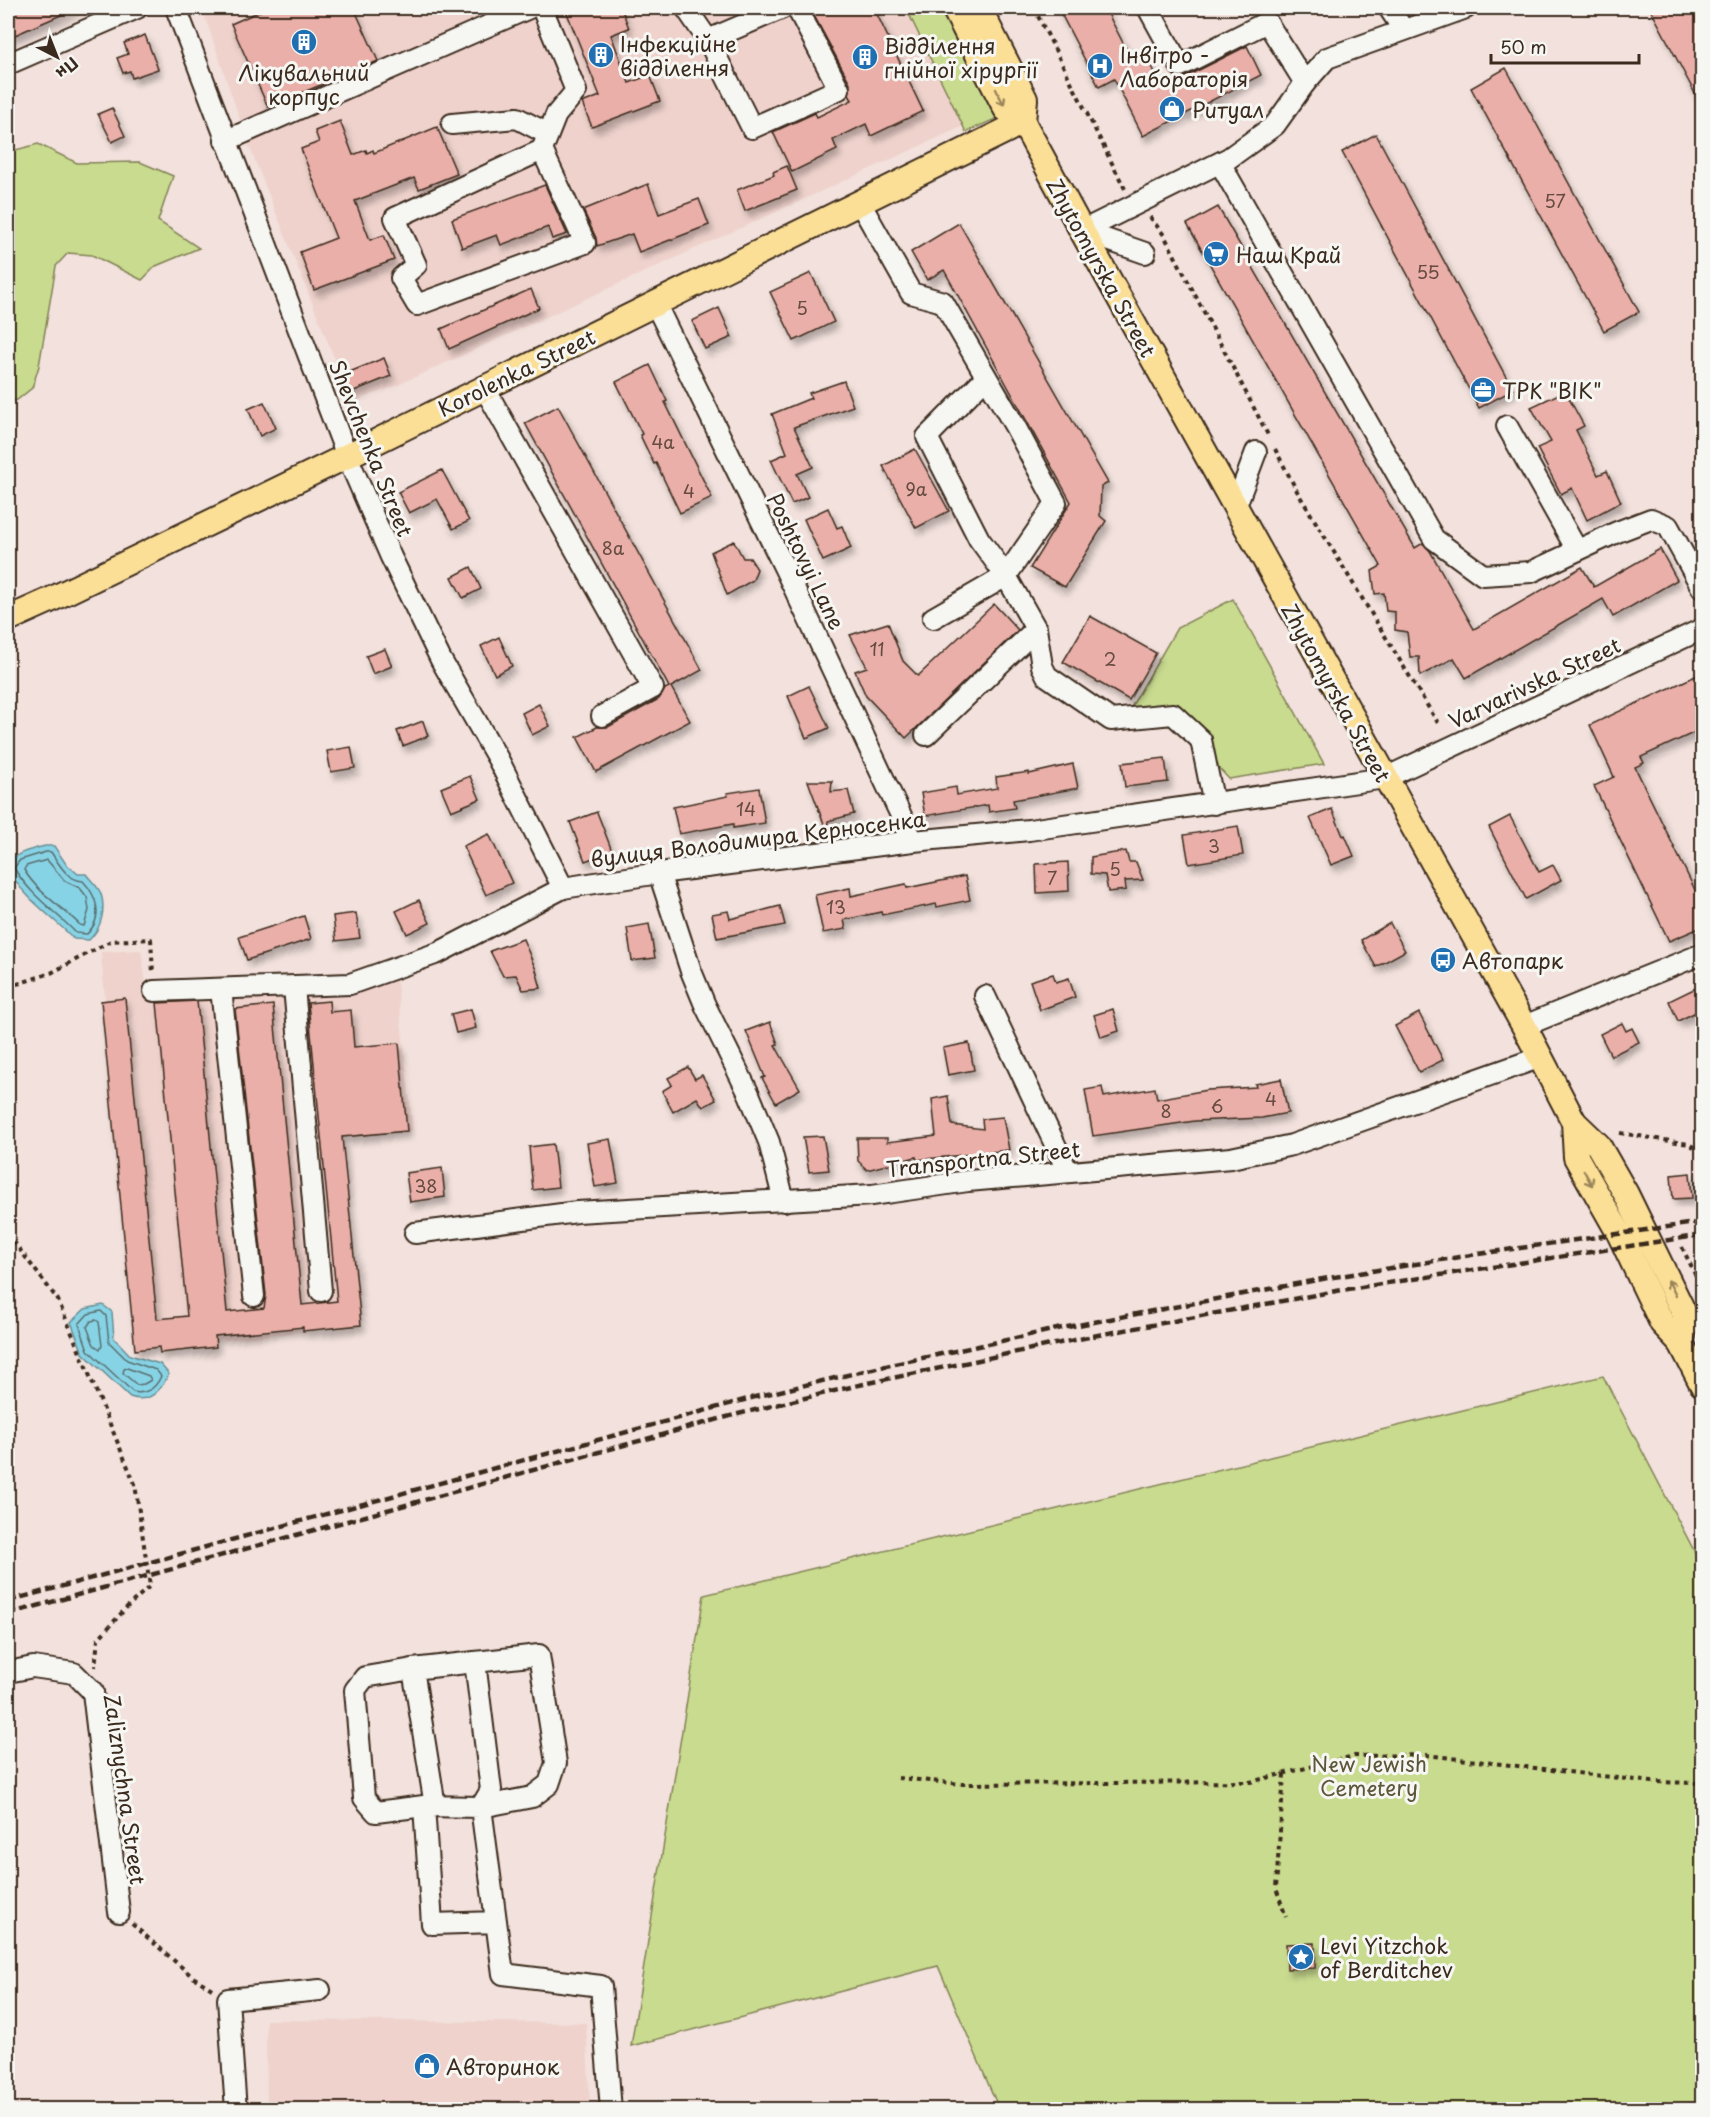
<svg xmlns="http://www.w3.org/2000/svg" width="1710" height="2117" font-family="'Playpen Sans',sans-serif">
<defs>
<filter id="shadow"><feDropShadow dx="3.5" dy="6" stdDeviation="3" flood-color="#0004"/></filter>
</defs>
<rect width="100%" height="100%" fill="#f2e1dc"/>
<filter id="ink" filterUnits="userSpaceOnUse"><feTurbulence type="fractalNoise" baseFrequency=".0167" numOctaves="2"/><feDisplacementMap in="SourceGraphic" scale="12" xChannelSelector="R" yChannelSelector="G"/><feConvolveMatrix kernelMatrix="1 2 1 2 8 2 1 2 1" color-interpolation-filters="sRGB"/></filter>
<g filter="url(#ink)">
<!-- built -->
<g fill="#efd2cc">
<polygon points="202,8 921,8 981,118 393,387 352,402 248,143"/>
<polygon points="141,950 146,985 396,975 413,1131 342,1138 361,1325 135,1350 101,952"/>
<polygon points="266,2020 586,2023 590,2109 267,2109"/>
</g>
<!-- green -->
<g fill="#c9db8f" stroke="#828256" stroke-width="1.5">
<polygon points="906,8 945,8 1000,117 966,132"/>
<polygon points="38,144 77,163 140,162 173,176 158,221 199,248 156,266 142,280 92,255 68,253 56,266 39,366 32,388 17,400 8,403 8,152"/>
<polygon points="1233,599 1324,764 1229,779 1213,762 1212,735 1178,706 1130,709 1177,628"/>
<polygon points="1603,1376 1702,1566 1702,2109 999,2109 938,1966 631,2046 704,1595"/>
</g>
<!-- water -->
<g fill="#87d3e6" stroke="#698f96" stroke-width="1.5">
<path d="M45,846H54L66,864L78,874H86C90,880 99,887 101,894C106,910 101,929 89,940L74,939C51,915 24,899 8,869C11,852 31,850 45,846Z"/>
<path d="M103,1305L112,1312L114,1338L130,1355L160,1364L169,1374C161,1390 150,1404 130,1397L83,1353L71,1322L85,1309Z"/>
</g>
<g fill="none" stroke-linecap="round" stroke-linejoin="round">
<!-- shore -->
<g stroke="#596e6e" stroke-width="1.5">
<path d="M46,852H51C59,864 67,880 83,881C97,896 104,917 87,934L76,933C55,911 30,895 14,868L20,860Z"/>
<path d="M47,860L65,881L80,888L87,897L89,910L84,926L80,925C61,906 38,893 24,870L26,866Z"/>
<path d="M101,1311L106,1316L109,1342L127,1360L156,1370L161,1376C156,1388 146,1395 133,1392L88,1350L79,1324L88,1314Z"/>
<polygon points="96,1320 99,1322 102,1346 100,1349 94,1345 87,1327 91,1321"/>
<polygon points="127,1368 149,1376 151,1380 144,1384 137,1385 123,1373 124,1369"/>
</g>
</g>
<!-- building -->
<g fill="#e9afa8" stroke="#3b2a1e" stroke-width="1.5" filter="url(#shadow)">
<polygon points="8,8 77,8 8,38"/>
<polygon points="267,8 354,8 378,61 268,107 231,24"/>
<polygon points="565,8 621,8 629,28 611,35 629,83 650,75 660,101 592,127 582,103 600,96"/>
<polygon points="810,8 874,8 923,111 871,136 866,124 833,140 837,150 792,172 773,132 815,113 817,117 852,100 849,95 850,83"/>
<polygon points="1058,8 1105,8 1135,66 1148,59 1162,86 1178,78 1185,77 1247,46 1261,75 1143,136 1114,79 1099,87"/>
<polygon points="1650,8 1697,8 1702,19 1702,107"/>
<polygon points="145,35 158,69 132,78 130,71 123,73 117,58 128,54 124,43"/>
<polygon points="1506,68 1639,312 1604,331 1471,88"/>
<polygon points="112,108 125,136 112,142 98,114"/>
<polygon points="340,121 353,155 366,150 367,153 373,150 374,153 437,127 457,174 419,189 414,178 355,201 370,240 384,235 394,260 314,290 300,252 336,238 301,149 319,142 315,131"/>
<polygon points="1376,134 1513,390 1479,408 1342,152"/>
<polygon points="787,166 797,190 745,211 737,190 774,175 773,172"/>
<polygon points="648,184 659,214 699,199 709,225 639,252 632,234 597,246 596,238 583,210"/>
<polygon points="545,185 567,234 552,239 548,227 501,245 497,235 462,248 452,219"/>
<polygon points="1218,207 1415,548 1423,543 1430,551 1474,629 1582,567 1594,587 1660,549 1677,580 1613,617 1603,599 1466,678 1454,658 1420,676 1419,657 1410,657 1407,632 1395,630 1395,612 1386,611 1384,593 1375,594 1372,571 1381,566 1187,224"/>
<polygon points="959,223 1108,483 1101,487 1100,516 1106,521 1065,587 1030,568 1071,502 944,270 927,280 911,252"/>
<polygon points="811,273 834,322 794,341 770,292"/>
<polygon points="531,289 539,308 449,349 441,329"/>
<polygon points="719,308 732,337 705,349 692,321"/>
<polygon points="384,358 391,376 349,393 342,375"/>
<polygon points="650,365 667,401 665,402 712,498 680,513 656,463 654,464 640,435 642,434 616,382"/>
<polygon points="844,381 853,406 794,427 813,467 797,474 808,497 792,504 771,460 787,453 772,414 811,398 809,393"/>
<polygon points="1565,391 1584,426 1576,430 1598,475 1607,471 1621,502 1587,520 1572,488 1561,494 1537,448 1551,442 1531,407"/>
<polygon points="264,402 276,428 260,436 248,409"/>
<polygon points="558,406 702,670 671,687 690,721 596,772 577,737 597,727 608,727 659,699 665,689 669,687 525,423"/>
<polygon points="915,449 949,511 916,528 883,466"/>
<polygon points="442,470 469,521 453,529 437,499 409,513 398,492"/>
<polygon points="828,508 837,528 842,526 851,548 823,561 804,519"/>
<polygon points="734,541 743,558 750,558 757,569 753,580 727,595 711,552"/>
<polygon points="471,567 481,589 463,598 452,577"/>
<polygon points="994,604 1018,630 906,738 866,696 855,671 867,667 850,635 888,623 903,661 918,676"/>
<polygon points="1090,616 1156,653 1129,700 1063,662"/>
<polygon points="499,637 512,666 495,675 481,646"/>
<polygon points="385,649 392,666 373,674 366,656"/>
<polygon points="1702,673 1702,729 1641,757 1644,763 1635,767 1697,894 1702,891 1702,927 1669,941 1594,786 1614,777 1590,725"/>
<polygon points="809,686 829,728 806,738 788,696"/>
<polygon points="539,704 550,726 532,735 522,713"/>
<polygon points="423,721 428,736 403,746 397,731"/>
<polygon points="351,747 355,768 331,772 327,751"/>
<polygon points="1165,758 1168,782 1125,787 1122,763"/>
<polygon points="1073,764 1078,788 1013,800 1015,808 989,812 988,805 925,816 921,793 956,787 957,795 997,788 996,777 1029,772 1029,774"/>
<polygon points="470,776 480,799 451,811 441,788"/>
<polygon points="808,781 832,781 831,792 848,790 854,814 828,821 827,832"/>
<polygon points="759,788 765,823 733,828 733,824 679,834 673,807 728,796 727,793"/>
<polygon points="1332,809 1343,836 1345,835 1354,856 1331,865 1310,818"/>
<polygon points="597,812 612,851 585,861 570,822"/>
<polygon points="1510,816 1539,872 1553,865 1561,880 1526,899 1489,827"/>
<polygon points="1238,826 1243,855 1189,864 1184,835"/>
<polygon points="489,834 512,883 486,895 463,846"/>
<polygon points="1126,851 1129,862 1136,862 1143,880 1125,881 1126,890 1108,892 1105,875 1091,874 1091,857"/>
<polygon points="1068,862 1069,891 1037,893 1036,864"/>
<polygon points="965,876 970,900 937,907 936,904 882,915 881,912 844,920 846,929 823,933 815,895 850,888 851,896 906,884 907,888"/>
<polygon points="419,900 430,923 407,934 396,911"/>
<polygon points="780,906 785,925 717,938 712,914 728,911 730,919"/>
<polygon points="356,913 360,938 336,941 333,916"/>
<polygon points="304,916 311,939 247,960 239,937"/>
<polygon points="1390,923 1405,951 1376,967 1361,940"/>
<polygon points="649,924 655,958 632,961 627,928"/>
<polygon points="523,939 536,970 541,988 523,990 516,975 503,976 490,951"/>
<polygon points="1053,974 1056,982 1069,978 1075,997 1040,1010 1030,981"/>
<polygon points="1702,985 1702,1009 1678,1021 1669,1001"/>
<polygon points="125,998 157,1319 187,1316 157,1003 197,1001 227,1312 264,1308 266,1295 235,1009 273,1005 302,1305 337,1301 308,1003 329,1001 330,1012 351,1010 354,1047 399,1043 407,1131 342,1137 361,1325 303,1331 303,1327 215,1336 216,1347 160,1353 159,1347 135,1350 101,1001"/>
<polygon points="471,1009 476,1028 456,1033 451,1014"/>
<polygon points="1113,1009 1119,1031 1101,1037 1094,1015"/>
<polygon points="1419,1013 1443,1060 1419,1072 1395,1026"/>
<polygon points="770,1022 778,1044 775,1045 800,1089 776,1103 762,1078 765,1077 746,1031"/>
<polygon points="1622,1023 1626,1031 1632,1028 1639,1042 1611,1056 1600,1034"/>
<polygon points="969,1043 974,1070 948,1075 943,1048"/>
<polygon points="688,1067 695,1079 702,1075 716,1100 703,1107 697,1098 673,1112 662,1091 672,1085 668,1078"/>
<polygon points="1281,1079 1288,1113 1262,1118 1195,1121 1093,1136 1085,1090 1102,1087 1104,1097 1155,1088 1157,1099 1207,1090 1256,1087 1255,1084"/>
<polygon points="948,1096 952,1125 983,1129 982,1119 1003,1117 1009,1150 917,1160 916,1157 867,1170 858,1161 857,1138 887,1138 887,1142 936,1136 932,1099"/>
<polygon points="823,1136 829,1170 809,1172 803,1137"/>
<polygon points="610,1139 618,1183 595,1187 587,1143"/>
<polygon points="553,1144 558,1187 533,1190 529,1147"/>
<polygon points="442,1168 445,1197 410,1202 406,1173"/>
<polygon points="1690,1173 1692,1198 1673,1199 1671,1175"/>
<polygon points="1315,1943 1315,1968 1287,1969 1286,1944"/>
</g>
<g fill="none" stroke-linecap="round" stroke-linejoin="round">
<!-- minor casing -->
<g stroke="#3b2a1e" stroke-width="24">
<g id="minor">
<polyline points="176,8 347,456 391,557 441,660 498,759 563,888"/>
<polyline points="542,8 576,91 556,115 542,150 585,243 417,305 401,278 416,265 395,218 542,150"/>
<polyline points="686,8 708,40"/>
<polyline points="783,8 708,40 752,128 839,89 797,8"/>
<polyline points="1148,8 1180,66 1267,22 1305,83"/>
<polyline points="1389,8 1403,29"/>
<polyline points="8,64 137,8"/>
<polyline points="452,124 517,118 548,134"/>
<polyline points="225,141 529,8"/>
<polyline points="1220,163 1434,539 1483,575 1531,572 1617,532 1651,519 1668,526 1702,588"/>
<polyline points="860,203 911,293 943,302 1016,428 1056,503 1006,576 933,618"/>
<polyline points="1082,231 1229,158 1275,125 1305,83 1327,58 1466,8"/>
<polyline points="1082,231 1145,253"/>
<polyline points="655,303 786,571 913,841"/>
<polyline points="986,377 927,437 979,539 1006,576 1036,629"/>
<polyline points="484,387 653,688 602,716"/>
<polyline points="1507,426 1577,550"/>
<polyline points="1235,508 1256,452"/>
<polyline points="926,735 1036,629 1042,666 1047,676 1111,720 1173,714 1201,740 1214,804"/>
<polyline points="659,873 691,971 705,1005 749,1094 769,1142 784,1201"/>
<polyline points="294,987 321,1291"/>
<polyline points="221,989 254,1296"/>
<polyline points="154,991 350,984 438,953 563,888 659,873 913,841 1029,830 1385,778 1702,629"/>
<polyline points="985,996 1068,1172"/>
<polyline points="1524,1026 1702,954"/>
<polyline points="415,1233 577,1212 872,1195 968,1181 1231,1158 1292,1145 1541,1057"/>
<polyline points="475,1662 539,1655 556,1763 549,1784 532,1797 481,1807"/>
<polyline points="413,1669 365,1677 355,1690 364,1798 376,1812 424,1806"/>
<polyline points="8,1672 33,1667 74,1673 93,1692 119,1912"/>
<polyline points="435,1806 413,1669 475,1662 491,1790 481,1807"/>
<polyline points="496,1922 432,1924 424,1806 481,1807 503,1974 601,1986 611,2110"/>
<polyline points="236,2110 228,1999 320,1990"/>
</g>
</g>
<!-- major casing -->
<g stroke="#3b2a1e" stroke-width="28">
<g id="major">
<polyline points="954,8 1006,109 1023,122 1082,231 1524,1026 1574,1122 1576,1157 1619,1233 1662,1323 1681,1343 1702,1384"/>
<polyline points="979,8 1025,99 1023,122"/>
<polyline points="8,619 48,601 347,456 1023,122"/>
<polyline points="1574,1122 1598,1145 1626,1194 1687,1319 1681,1343"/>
</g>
</g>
<!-- path -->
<g stroke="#3b2a1e" stroke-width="4" stroke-dasharray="4.5 4.5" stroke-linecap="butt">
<polyline points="1034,8 1125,189"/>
<polyline points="1150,217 1164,235 1269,437"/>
<polyline points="1275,449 1298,493 1438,723"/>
<polyline points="8,987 51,973 111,941 151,939 153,973"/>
<polyline points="1620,1133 1689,1144 1702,1152"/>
<polyline points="8,1234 58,1300 135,1484 150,1586 127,1607 98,1639 95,1667"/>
<polyline points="1682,1247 1702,1289"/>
<polyline points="1284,1774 1276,1888 1286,1917"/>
<polyline points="898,1778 962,1784 1250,1782 1354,1756 1426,1755 1652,1782 1702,1783"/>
<polyline points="132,1924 193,1977 212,1989"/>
</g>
<!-- minor -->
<use href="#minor" stroke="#f6f6f2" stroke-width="20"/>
<!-- major -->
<use href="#major" stroke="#fbdf96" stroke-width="24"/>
<!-- rail -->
<g stroke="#3b2a1e" stroke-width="4.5" stroke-dasharray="9 4.5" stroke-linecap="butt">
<polyline points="8,1601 755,1397 881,1367 1057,1329 1328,1278 1478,1254 1702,1222"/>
<polyline points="8,1614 734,1415 859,1385 1103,1334 1342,1290 1702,1235"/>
</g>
</g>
<!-- one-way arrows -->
<defs><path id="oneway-shaft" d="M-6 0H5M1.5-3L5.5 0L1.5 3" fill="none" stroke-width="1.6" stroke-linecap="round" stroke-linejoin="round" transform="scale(1.5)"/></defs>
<g stroke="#9b845a">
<use href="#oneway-shaft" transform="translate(1000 97) rotate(63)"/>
<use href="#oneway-shaft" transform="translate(1588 1178) rotate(61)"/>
<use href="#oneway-shaft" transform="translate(1672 1288) rotate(-116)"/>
</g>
</g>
<!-- icons -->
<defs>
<g id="building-disc" transform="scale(1.35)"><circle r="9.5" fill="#1f6fb2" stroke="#f6f6f2"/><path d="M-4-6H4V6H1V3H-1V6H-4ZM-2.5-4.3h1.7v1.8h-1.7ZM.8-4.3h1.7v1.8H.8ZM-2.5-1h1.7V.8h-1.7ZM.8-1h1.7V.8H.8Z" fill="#fff"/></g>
<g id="hospital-disc" transform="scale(1.35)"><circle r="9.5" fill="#1f6fb2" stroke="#f6f6f2"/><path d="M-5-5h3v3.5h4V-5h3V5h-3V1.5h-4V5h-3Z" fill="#fff"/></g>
<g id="shop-disc" transform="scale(1.35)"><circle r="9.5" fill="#1f6fb2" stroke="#f6f6f2"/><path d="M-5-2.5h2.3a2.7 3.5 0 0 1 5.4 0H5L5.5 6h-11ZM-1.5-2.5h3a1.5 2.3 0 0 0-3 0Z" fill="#fff"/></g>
<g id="supermarket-disc" transform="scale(1.35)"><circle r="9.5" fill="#1f6fb2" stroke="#f6f6f2"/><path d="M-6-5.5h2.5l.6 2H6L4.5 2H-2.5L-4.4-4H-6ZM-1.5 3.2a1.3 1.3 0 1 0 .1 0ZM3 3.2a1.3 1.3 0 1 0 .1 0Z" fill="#fff"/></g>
<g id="office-disc" transform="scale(1.35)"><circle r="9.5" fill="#1f6fb2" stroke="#f6f6f2"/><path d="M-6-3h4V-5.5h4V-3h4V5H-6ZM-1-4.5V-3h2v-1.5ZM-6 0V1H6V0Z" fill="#fff"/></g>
<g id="bus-disc" transform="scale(1.35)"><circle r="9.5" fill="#1f6fb2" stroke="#f6f6f2"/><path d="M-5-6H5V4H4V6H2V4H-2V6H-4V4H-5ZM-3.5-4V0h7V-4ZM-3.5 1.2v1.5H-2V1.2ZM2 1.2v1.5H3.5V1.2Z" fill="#fff"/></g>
<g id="sight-disc" transform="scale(1.35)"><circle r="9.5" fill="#1f6fb2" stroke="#f6f6f2"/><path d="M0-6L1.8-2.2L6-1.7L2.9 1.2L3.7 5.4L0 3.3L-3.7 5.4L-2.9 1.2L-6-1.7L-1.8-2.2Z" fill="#fff"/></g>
</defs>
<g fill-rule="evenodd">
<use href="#building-disc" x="304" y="42"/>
<use href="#building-disc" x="601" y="55"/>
<use href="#building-disc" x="865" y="57"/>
<use href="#hospital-disc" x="1100" y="66"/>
<use href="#shop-disc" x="1172" y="109"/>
<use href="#supermarket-disc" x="1216" y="254"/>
<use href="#office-disc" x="1483" y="390"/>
<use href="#bus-disc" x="1443" y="960"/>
<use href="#sight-disc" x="1301" y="1957"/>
<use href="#shop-disc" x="427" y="2066"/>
</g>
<g text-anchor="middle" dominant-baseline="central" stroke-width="6" stroke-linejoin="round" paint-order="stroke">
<!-- number labels -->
<g font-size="18" fill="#664b40">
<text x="1555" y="200">57</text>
<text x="1428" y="271">55</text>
<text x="802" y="307">5</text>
<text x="663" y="441">4а</text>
<text x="916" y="488">9а</text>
<text x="689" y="490">4</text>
<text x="613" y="547">8а</text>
<text x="877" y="648">11</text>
<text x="1110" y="658">2</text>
<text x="746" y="808">14</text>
<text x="1214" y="845">3</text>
<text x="1115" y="868">5</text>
<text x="1052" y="877">7</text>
<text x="836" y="906">13</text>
<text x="1271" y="1098">4</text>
<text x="1217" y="1105">6</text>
<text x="1166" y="1110">8</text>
<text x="426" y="1185">38</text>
</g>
<!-- poi labels -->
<g font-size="21" fill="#3b2a1e" stroke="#f6f6f2" text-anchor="start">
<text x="620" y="43">Інфекційне<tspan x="620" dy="24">відділення</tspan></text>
<text x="884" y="45">Відділення<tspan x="884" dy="24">гнійної хірургії</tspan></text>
<text x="1120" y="54">Інвітро -<tspan x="1120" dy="24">Лабораторія</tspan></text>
<text x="304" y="72" text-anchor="middle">Лікувальний<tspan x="304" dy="24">корпус</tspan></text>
<text x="1192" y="109">Ритуал</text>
<text x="1236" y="254">Наш Край</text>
<text x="1502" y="390">ТРК "ВІК"</text>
<text x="1462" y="960">Автопарк</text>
<text x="1320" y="1945">Levi Yitzchok<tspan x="1320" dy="24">of Berditchev</tspan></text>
<text x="446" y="2066">Авторинок</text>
</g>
<!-- street labels -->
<g font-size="21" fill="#3b2a1e" stroke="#f6f6f2">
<text transform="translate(1102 267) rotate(61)">Zhytomyrska Street</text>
<text transform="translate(516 372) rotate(-26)">Korolenka Street</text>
<text transform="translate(372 448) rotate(68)">Shevchenka Street</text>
<text transform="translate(807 561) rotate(64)">Poshtovyi Lane</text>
<text transform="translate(1534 682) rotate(-25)">Varvarivska Street</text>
<text transform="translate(1337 692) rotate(61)">Zhytomyrska Street</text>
<text transform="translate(758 838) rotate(-7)">вулиця Володимира Керносенка</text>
<text transform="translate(983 1158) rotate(-6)">Transportna Street</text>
<text transform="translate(126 1789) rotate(82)">Zaliznychna Street</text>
</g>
<!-- park labels -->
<g font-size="21" fill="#5e563a" stroke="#f6f6f2">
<text x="1369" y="1763">New Jewish<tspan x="1369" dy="24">Cemetery</tspan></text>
</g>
</g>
<!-- margin -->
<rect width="1710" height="2117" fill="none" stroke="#f6f6f2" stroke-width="30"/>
<rect x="15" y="15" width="1680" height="2087" fill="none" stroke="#3b2a1e" stroke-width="2" filter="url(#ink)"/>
<!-- north arrow -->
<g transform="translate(57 57) rotate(138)" stroke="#f6f6f2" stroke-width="4.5" paint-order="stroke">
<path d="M0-4.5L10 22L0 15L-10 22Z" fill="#3b2a1e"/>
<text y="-9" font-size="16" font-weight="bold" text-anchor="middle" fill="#3b2a1e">Пн</text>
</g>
<!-- scale -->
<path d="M1491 54v9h148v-9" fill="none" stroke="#3b2a1e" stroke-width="3"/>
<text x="1500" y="54" font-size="18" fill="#3b2a1e" stroke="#f6f6f2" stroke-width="4.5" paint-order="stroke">50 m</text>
</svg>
